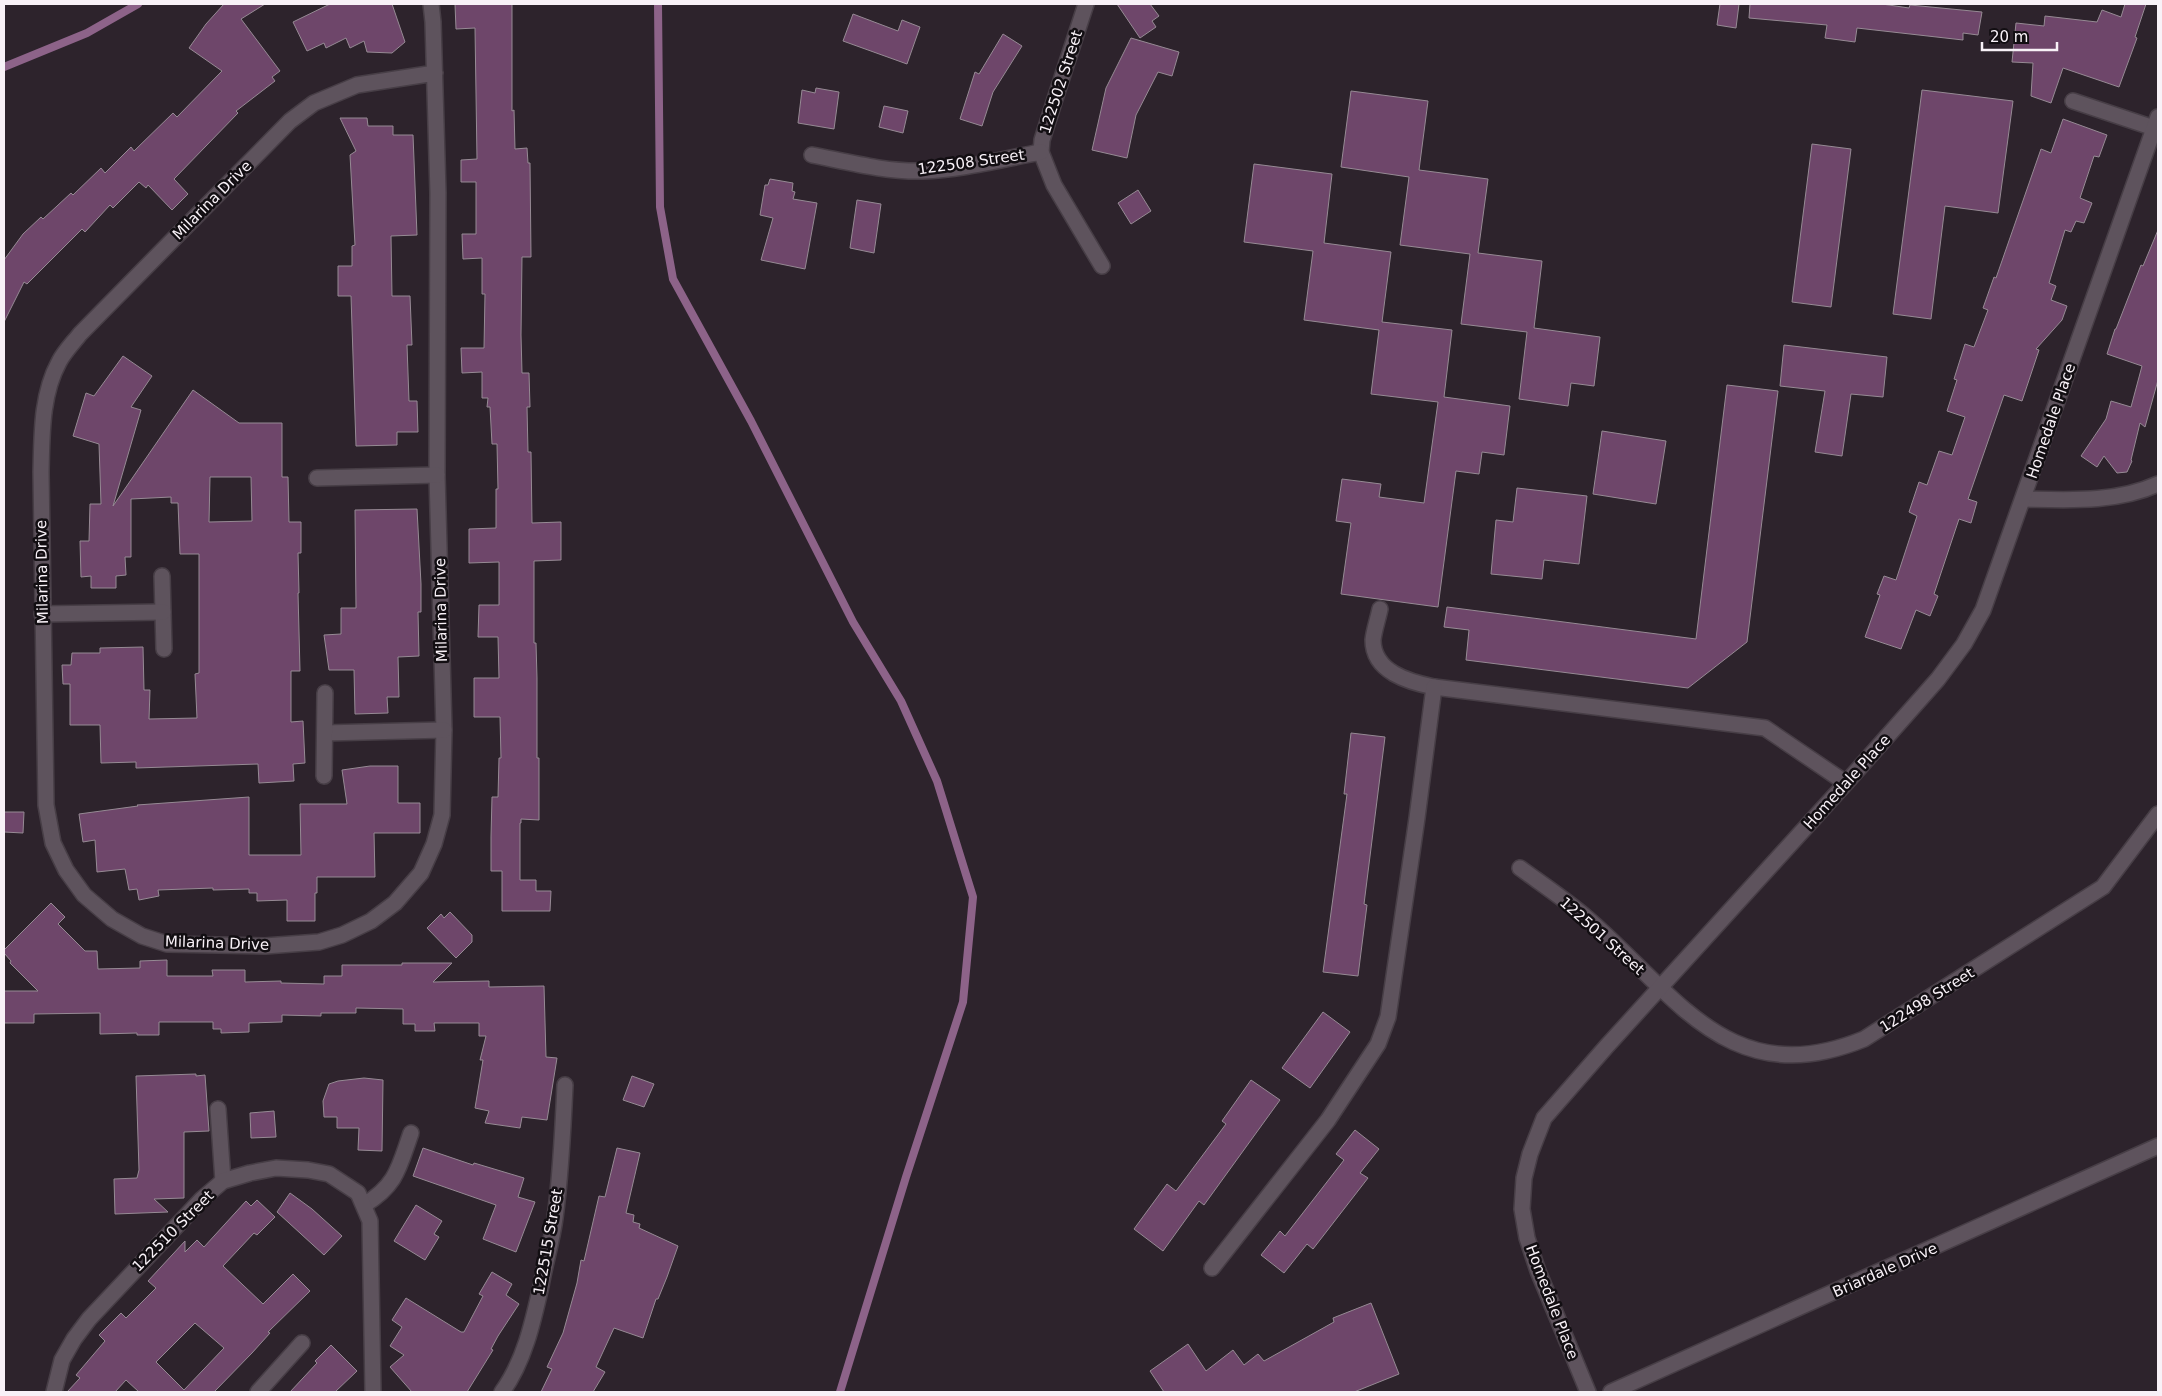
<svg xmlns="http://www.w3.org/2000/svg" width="2162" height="1396" font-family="'DejaVu Sans',sans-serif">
<rect width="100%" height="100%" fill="#2d232c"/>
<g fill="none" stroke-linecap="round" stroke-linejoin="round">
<!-- stream -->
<g stroke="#8d6389" stroke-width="8">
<polyline points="658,4 660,207 673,279 751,421 853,622 901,701 937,781 973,897 963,1002 906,1177 840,1392"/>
<polyline points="4,67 87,33 138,4"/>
</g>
</g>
<!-- building -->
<g fill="#6e466a" stroke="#968a94" fill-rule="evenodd">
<polygon points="224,4 265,4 241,19 280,71 272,77 275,81 236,111 238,113 174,179 188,194 172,210 148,185 146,188 139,182 113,208 110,205 85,232 82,229 27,284 24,282 4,322 4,260 23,234 41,217 43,219 71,193 73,195 101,168 105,173 131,147 134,151 173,113 177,117 222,71 189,48 206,24"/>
<polygon points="330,4 392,4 405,42 392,53 367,52 364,41 350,48 346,38 326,48 324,43 307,51 293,22"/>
<polygon points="455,4 512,4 512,111 514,110 515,149 527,148 528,163 530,163 531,257 522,257 521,335 522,373 529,373 530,407 527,407 528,452 531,452 532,523 561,522 561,560 534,561 534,643 536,643 537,678 537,758 539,758 539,820 521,819 521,823 520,823 520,880 536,880 536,891 551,891 550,911 502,911 502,871 491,871 491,837 492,797 498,797 499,758 501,758 500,717 474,717 474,678 499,678 498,637 478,637 479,605 499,605 499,562 469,563 469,529 496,528 496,489 498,489 497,444 492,444 490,407 487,407 488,398 482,398 482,372 462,373 461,348 484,348 485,294 482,294 482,258 463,259 462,234 476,234 476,182 461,182 461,160 477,159 475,28 456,29"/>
<polygon points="1117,4 1150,4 1159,16 1152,21 1156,27 1140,38"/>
<polygon points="1720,4 1739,4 1736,28 1717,25"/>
<polygon points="1750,4 1882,4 1909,8 1910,5 1982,12 1978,35 1963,33 1963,40 1857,28 1855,42 1825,38 1827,25 1749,18"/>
<polygon points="2125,4 2146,4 2135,37 2137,38 2119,87 2063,68 2051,103 2031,96 2033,63 2012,62 2016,23 2044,26 2045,16 2097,22 2102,10 2121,17"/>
<polygon points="853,14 898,31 902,20 920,27 907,64 843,41"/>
<polygon points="1003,34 1022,46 993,92 982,126 960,119 975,72 979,74"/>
<polygon points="1131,38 1179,52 1172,76 1158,72 1136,115 1127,158 1092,150 1106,88"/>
<polygon points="816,88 839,92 834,129 798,123 802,90 815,93"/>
<polygon points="1922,90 2013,101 1998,213 1945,206 1931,319 1893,314"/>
<polygon points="1351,91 1428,101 1419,170 1488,179 1478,253 1542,261 1534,328 1600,337 1594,386 1571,383 1568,406 1519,399 1527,332 1461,324 1470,254 1400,245 1409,177 1341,167"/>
<polygon points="884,106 908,111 903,133 879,127"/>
<polygon points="340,118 367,118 368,126 393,126 393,135 413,135 417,235 391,236 392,296 410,296 412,345 407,345 409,401 417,401 418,432 397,432 397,445 356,446 351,296 338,296 338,266 352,266 352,246 355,245 350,155 356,151"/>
<polygon points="2063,119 2107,135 2099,157 2094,156 2080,198 2092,203 2084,223 2076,221 2071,232 2065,230 2049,283 2056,286 2051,300 2067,306 2062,320 2036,349 2039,350 2022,401 2004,395 1968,499 1977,502 1971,523 1959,519 1934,594 1938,596 1930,616 1916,610 1901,649 1865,637 1880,595 1877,594 1884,576 1896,580 1917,516 1909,512 1919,482 1927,485 1939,451 1952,455 1965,417 1947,411 1957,380 1954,379 1965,344 1974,347 1988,310 1983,308 1994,277 1996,278 2041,149 2051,153"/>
<polygon points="1812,144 1851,149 1831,307 1792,302"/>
<polygon points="1254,164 1332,174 1324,243 1391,252 1382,322 1452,330 1444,397 1510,406 1504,455 1482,452 1479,474 1456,471 1438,607 1341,594 1351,523 1336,521 1342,479 1381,484 1379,497 1424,503 1438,402 1371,394 1379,330 1304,320 1313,251 1244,242"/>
<polygon points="770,179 793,183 792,191 795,192 793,199 817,203 805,269 761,260 773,218 760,215 765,185 768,185"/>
<polygon points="1138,190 1151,211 1131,224 1118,203"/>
<polygon points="857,200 881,204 874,253 850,248"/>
<polygon points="2158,230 2158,380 2145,427 2140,423 2131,460 2132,461 2127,472 2117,473 2104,456 2097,467 2081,456 2106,419 2111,401 2131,407 2142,366 2107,354 2115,329 2116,329 2141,265 2143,266"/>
<polygon points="1784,345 1887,357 1883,397 1851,394 1842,456 1815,452 1825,391 1780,386"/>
<path d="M123,356L152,376L131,407L141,410L113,506L193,390L239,423H282V477H288L289,522H301V553H298L299,593H298L300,671H291V722L303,721L305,763L293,764L294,781L259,783L258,764L136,768V762L101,763L100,725H70V684H63L62,665H71L72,653H100V648L143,647L144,690H150L149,719L197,718L195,674L199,673V554H180L178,503H171V497L131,499V557H125L126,575L116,576V588H91V576L81,577L80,541H89L90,504H101L99,444L73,436L86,393L94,396ZM210,477H251L252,521L209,522Z"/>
<polygon points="1727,385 1778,391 1747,642 1688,688 1466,660 1469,630 1444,627 1447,607 1696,639"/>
<polygon points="1602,431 1666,441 1656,504 1593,494"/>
<polygon points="1517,488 1587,496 1579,564 1544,560 1542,579 1491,574 1496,520 1513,522"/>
<polygon points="417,509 421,584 421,612 418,612 419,656 398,657 399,697 387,697 388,713 355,714 354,670 329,670 324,635 341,634 341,608 356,608 355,510"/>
<polygon points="1351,733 1385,737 1364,904 1367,905 1358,976 1323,972 1347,794 1344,794"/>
<polygon points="370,766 398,766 398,803 420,803 420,833 374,833 375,877 317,877 317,893 315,893 315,921 287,921 287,900 257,901 257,893 249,893 249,889 213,890 213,888 158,890 159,896 139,900 137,889 129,890 125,869 97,872 95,840 83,842 79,814 138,806 137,805 249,797 249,855 301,855 300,804 347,804 342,770"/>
<polygon points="4,812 24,812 23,833 4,832"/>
<polygon points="51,903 65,917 58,924 85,951 97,951 98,969 140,968 140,961 167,960 167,976 213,976 212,970 245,970 245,982 281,981 281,983 324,984 324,976 342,976 342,965 402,965 402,963 452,963 433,982 489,981 489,987 544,986 546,1057 557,1058 547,1120 522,1117 520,1128 485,1123 489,1111 475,1108 483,1060 480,1060 486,1036 479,1036 479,1023 434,1023 435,1031 415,1031 415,1024 403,1024 403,1009 356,1008 356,1013 321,1013 321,1016 282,1015 282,1022 249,1023 249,1032 221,1033 221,1029 213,1029 213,1022 159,1022 159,1035 137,1035 137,1033 100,1034 100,1013 34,1014 34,1023 4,1023 4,991 38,991 10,963 11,961 4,953 4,950"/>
<polygon points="450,912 472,935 472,942 456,958 427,928 441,914 444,918"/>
<polygon points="1323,1012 1350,1032 1310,1088 1282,1068"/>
<polygon points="196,1074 196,1076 205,1075 209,1131 184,1132 184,1198 154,1199 168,1212 115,1214 114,1179 137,1178 139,1170 136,1076"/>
<polygon points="632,1076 654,1084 644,1107 623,1100"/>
<polygon points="364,1078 383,1080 382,1151 358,1150 359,1128 337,1128 337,1117 324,1117 323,1101 329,1084 338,1081"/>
<polygon points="1251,1080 1280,1100 1204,1205 1199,1201 1163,1251 1134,1229 1167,1184 1176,1191 1226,1124 1222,1121"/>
<polygon points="274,1111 276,1137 251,1138 250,1113"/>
<polygon points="1355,1130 1379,1149 1360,1173 1368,1178 1313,1249 1307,1244 1284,1273 1261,1255 1280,1231 1285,1236 1344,1160 1336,1154"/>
<polygon points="423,1148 473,1165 474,1163 524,1178 518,1197 535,1202 516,1252 483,1239 496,1205 413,1176"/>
<polygon points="617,1148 640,1153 626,1213 634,1215 633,1222 640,1224 639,1228 678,1246 667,1277 658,1299 656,1299 643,1338 614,1328 596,1367 605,1372 593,1392 541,1392 552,1369 547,1367 563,1333 577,1283 581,1260 584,1261 599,1196 605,1197"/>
<polygon points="290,1193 312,1209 342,1236 324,1255 277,1212"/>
<path d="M257,1200L275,1217L257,1235L254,1233L223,1266L263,1304L293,1274L310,1291L268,1332L270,1333L252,1353L214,1392H139L126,1380L115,1392H67L80,1378L76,1375L105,1341L99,1335L121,1313L126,1318L156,1288L148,1281L185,1241V1252L197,1240L204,1247L246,1201L251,1206ZM195,1323L224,1348L184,1390L156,1362Z"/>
<polygon points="416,1205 442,1221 434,1234 439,1237 425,1260 394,1241"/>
<polygon points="492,1272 512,1284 506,1295 519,1304 498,1336 491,1349 493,1350 467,1392 412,1392 390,1367 404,1355 390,1346 402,1327 392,1320 406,1298 461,1332 464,1332 483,1296 479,1294"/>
<polygon points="1371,1303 1399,1374 1354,1392 1164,1392 1150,1371 1188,1344 1206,1371 1233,1350 1244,1365 1258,1354 1264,1361 1334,1322 1333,1318"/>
<polygon points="331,1345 357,1371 335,1392 290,1392 317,1363 315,1361"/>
</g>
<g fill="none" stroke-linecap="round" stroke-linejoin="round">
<!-- minor casing -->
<g stroke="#473e46" stroke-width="18">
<g id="minor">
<path d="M431,4L433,22L438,193L437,475L444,730L442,815L434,844L421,873L395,903L371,921L342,935L319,942L265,946L167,944L142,936L112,919L84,895L66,870L53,843L46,805L41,472C42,435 41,395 59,362C64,352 73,343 80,334L290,121L314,103L357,85L435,73"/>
<polyline points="1086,4 1055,99 1042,140 1041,152 1054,185 1102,266"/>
<polyline points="2073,101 2154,128"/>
<path d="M812,155C848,162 885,172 923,171C962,170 1002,159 1041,152"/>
<polyline points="317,478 437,475"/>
<path d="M2023,499C2069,500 2116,503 2158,484"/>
<polyline points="162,576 164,649"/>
<path d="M1380,609C1378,619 1374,630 1373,640C1373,672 1409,682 1434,687L1765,728L1846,783"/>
<polyline points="42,614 163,612"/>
<polyline points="325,733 444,730"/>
<polyline points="324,776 325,693"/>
<path d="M1520,868C1542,884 1566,900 1587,918C1676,994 1729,1094 1864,1039L2103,887L2158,814"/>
<polyline points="218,1109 223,1181"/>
<path d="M364,1205C397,1185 399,1167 411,1133"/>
<polyline points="1212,1268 1328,1120 1378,1044 1388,1017 1417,818 1434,687"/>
<polyline points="54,1392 62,1360 74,1339 89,1319 202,1199 223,1181 250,1173 276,1168 308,1170 329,1174 358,1193 370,1221 373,1392"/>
<polyline points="258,1392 302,1343"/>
<path d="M502,1392C524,1362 533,1322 541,1286C545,1263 552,1241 555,1218C561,1174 563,1130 565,1085"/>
<polyline points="1588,1392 1538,1271 1527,1238 1522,1209 1524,1178 1530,1154 1544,1118 1606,1047 1846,783 1938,679 1964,644 1983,610 2158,117"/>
</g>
</g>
<!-- tertiary casing -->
<g stroke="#473e46" stroke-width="18">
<polyline id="tertiary" points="1611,1392 2158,1146"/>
</g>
<!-- minor -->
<use href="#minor" stroke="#5e535d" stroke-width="15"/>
<!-- tertiary -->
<use href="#tertiary" stroke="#5e535d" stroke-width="15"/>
</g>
<g text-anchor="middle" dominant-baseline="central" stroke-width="5" stroke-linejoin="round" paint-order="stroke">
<!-- street labels -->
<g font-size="15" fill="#f8f1f7" stroke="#120e12">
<text transform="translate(1061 82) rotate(-72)">122502 Street</text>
<text transform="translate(971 162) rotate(-8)">122508 Street</text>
<text transform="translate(212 200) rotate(-45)">Milarina Drive</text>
<text transform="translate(2051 421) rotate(-71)">Homedale Place</text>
<text transform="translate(42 572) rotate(-91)">Milarina Drive</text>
<text transform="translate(441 610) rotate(-91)">Milarina Drive</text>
<text transform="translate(1847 782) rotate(-48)">Homedale Place</text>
<text transform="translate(1602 936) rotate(42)">122501 Street</text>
<text transform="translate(217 943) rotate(2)">Milarina Drive</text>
<text transform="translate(1927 1000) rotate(-32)">122498 Street</text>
<text transform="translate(173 1231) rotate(-45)">122510 Street</text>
<text transform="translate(548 1242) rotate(-80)">122515 Street</text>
<text transform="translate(1885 1270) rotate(-24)">Briardale Drive</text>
<text transform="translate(1552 1302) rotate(69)">Homedale Place</text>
</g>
</g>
<!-- border -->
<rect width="2162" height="1396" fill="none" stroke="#f8f1f7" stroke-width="10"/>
<!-- scale -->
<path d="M1982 42v8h75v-8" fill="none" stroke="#f8f1f7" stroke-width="2.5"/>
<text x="1990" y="42" font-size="15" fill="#f8f1f7" stroke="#120e12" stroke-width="4" paint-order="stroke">20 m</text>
</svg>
